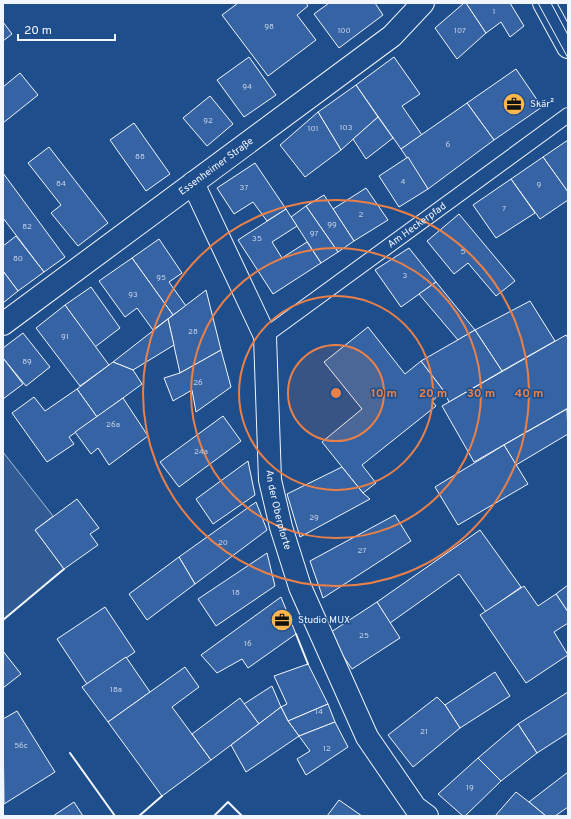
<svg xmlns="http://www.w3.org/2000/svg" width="571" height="819" font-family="Overpass,sans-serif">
<rect width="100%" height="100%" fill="#1f4e8c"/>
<!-- green -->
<polygon fill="#305b95" stroke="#a8bbd7" points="3,452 53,516 35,530 64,569 3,620"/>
<!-- building -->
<g fill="#3563a3" stroke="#f2f6ff">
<polygon points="238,3 306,3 308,6 297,15 316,40 268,76 222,15"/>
<polygon points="329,3 375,3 383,15 339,48 314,14"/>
<polygon points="464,3 466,3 486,33 457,59 435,28"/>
<polygon points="466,3 510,3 524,26 510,37 501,22 486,33"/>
<polygon points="3,22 12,34 3,41"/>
<polygon points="249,57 276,95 244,117 217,80"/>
<polygon points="394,57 420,94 402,106 422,135 401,149 356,85"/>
<polygon points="516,69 542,107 494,140 467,103"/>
<polygon points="20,73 38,95 3,123 3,87"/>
<polygon points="356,85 378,117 341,150 318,112"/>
<polygon points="210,96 233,124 207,146 183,118"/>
<polygon points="467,103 494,140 428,189 401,149"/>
<polygon points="318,112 341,150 305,177 280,145"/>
<polygon points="378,117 393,138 366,159 353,139"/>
<polygon points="134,123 170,174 146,191 110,140"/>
<polygon points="568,140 568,192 543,157"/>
<polygon points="49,147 108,223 78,246 51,213 61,205 28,163"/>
<polygon points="408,157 428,189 399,207 379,176"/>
<polygon points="543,157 568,192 568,200 540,219 511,179"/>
<polygon points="255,163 286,209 267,221 253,202 234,214 217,188"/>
<polygon points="3,173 65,257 44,272 3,218"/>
<polygon points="511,179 535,213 496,238 473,205"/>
<polygon points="366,188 388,220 354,241 333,209"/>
<polygon points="324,195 354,241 338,252 306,206"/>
<polygon points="306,206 338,252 321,263 291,217"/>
<polygon points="286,209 297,226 272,242 282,258 307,242 321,263 273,294 238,240"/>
<polygon points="459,214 515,281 496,296 468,263 454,274 427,241"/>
<polygon points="16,236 44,272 18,291 3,271 3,246"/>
<polygon points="159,239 182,273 169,282 186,306 173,315 132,258"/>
<polygon points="409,248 436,282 401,307 375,270"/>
<polygon points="132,258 173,315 153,330 137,308 125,317 99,281"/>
<polygon points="3,271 18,291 3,303"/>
<polygon points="436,282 475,330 458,340 419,294"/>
<polygon points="91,287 120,328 95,347 65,305"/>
<polygon points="206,290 221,350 180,373 168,319"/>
<polygon points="530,301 555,341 502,371 475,330"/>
<polygon points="65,305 109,365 80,386 36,328"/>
<polygon points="168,319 174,345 133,370 113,362"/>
<polygon points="368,327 405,374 421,361 444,391 432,401 436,406 362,465 376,483 363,493 322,442 362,409 324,362"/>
<polygon points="475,330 502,371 449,402 444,391 421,361"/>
<polygon points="23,333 50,367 26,386 3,358 3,348"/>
<polygon points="566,335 568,338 568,408 474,462 442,406"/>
<polygon points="221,350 231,387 196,412 192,390 173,401 164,378 180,373"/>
<polygon points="3,358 23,384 3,399"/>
<polygon points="113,362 133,370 142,384 97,417 77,389"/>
<polygon points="77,389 97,417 69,437 74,444 47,462 12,413 34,397 45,411"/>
<polygon points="123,398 148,436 109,465 98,448 91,454 75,432"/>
<polygon points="567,409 568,434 516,465 504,445"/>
<polygon points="223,416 241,441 179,487 160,462"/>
<polygon points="504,445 528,484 458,525 435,487"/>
<polygon points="248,461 255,495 213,524 196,499"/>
<polygon points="342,467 363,493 370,499 300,537 287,494"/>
<polygon points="77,499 99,528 90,534 98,545 64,569 35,530"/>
<polygon points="256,502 267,530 195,584 179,557"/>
<polygon points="395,515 411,541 323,598 310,561"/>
<polygon points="480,530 521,587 486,612 459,574 390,623 377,602"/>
<polygon points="267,553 275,586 216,626 198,599"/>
<polygon points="179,557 195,584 147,620 129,594"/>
<polygon points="568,585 568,612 556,594"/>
<polygon points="524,586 538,606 556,594 568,612 568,623 554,632 568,655 526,683 480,615"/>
<polygon points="281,597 296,634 248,668 242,659 217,673 201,655"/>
<polygon points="377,602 400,638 352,669 328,634"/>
<polygon points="105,607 135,652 87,684 57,639"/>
<polygon points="3,651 21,674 3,688"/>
<polygon points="126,657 150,692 108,722 82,687"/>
<polygon points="308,664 328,704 288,721 281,707 287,704 274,676"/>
<polygon points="185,667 199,687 172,707 211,760 162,796 108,722"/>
<polygon points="495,672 510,696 460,728 445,705"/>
<polygon points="272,686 281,707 259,724 244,704"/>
<polygon points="568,692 568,733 537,753 518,724"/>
<polygon points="437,697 445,705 460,728 413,767 388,735"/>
<polygon points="240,698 259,724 211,760 192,734"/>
<polygon points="328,704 335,722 299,736 288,721"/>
<polygon points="281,707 288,721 299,736 246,772 231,745"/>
<polygon points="17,711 55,772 4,804 3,719"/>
<polygon points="335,722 348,747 306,775 297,759 310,751 299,736"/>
<polygon points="518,724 537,753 501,781 478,758"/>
<polygon points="478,758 501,781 465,816 463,816 438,794"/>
<polygon points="568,772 568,807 555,816 546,816 529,802"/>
<polygon points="516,792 529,802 546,816 495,816"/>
<polygon points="339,800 362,816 327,816"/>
<polygon points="74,802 83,816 53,816"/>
</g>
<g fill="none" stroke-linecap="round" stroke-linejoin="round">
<!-- lane casing -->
<g stroke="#f2f6ff" stroke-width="16">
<g id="lane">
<path id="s1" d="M265,336L568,115"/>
</g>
</g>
<!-- street casing -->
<g stroke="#f2f6ff" stroke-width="24">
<g id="street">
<path id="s2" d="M193,183L265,336L270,480L281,527L300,587L367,737L415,807L427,816"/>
</g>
</g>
<!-- secondary casing -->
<g stroke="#f2f6ff" stroke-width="24">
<g id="secondary">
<polyline points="544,3 568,47"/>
<path id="s3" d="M3,324L392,36L423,3"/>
</g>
</g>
<!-- lane -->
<use href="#lane" stroke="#1f4e8c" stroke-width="14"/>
<!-- street -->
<use href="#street" stroke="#1f4e8c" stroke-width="22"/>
<!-- secondary -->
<use href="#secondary" stroke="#1f4e8c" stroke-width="22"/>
<!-- tram -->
<g stroke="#f2f6ff" stroke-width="1">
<polyline points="538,3 568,58"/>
<polyline points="551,3 568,35"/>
</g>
<!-- wall -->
<g stroke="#f2f6ff" stroke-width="2">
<polyline points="3,620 64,569"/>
<polyline points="296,634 308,664"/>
<polyline points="70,753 115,816"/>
<polyline points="139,816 162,796"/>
<polyline points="214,816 228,802 242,816"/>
</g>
</g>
<!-- distance rings -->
<circle cx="336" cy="393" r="48" fill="#ea8049" fill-opacity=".12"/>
<g fill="none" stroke="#ea8049" stroke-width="2">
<circle cx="336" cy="393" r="48"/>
<circle cx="336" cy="393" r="97"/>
<circle cx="336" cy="393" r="145"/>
<circle cx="336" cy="393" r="193"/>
</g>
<!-- icons -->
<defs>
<g id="office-disc" transform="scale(1.15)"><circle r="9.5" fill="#ffb74d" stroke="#1f4e8c"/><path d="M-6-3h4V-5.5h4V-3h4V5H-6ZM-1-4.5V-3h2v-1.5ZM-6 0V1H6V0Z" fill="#111"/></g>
</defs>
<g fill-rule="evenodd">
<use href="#office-disc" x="514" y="104"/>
<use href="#office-disc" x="282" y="620"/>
</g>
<g text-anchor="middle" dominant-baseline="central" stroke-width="3" stroke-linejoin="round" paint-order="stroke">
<!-- number labels -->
<g font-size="8" fill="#c3d1e8">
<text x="494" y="12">1</text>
<text x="269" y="27">98</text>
<text x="344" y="31">100</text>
<text x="460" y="31">107</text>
<text x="247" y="87">94</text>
<text x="208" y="121">92</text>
<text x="346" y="128">103</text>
<text x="313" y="129">101</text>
<text x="448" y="145">6</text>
<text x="140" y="157">88</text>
<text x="403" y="182">4</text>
<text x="61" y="184">84</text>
<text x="539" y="185">9</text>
<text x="244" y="188">37</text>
<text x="504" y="209">7</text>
<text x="361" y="215">2</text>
<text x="332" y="225">99</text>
<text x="27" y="227">82</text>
<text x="314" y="234">97</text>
<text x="257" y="239">35</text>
<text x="463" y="252">5</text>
<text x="18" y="259">80</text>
<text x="405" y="276">3</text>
<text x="161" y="278">95</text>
<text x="133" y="295">93</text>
<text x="193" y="332">28</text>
<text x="65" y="337">91</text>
<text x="27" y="362">89</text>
<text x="198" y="383">26</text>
<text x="113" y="425">26a</text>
<text x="201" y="452">24a</text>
<text x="314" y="518">29</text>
<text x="223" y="543">20</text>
<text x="362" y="551">27</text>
<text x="236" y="593">18</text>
<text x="364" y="636">25</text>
<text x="248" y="644">16</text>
<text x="116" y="690">18a</text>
<text x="319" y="712">14</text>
<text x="424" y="732">21</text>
<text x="21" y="746">56c</text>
<text x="327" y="749">12</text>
<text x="470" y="788">19</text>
</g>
<!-- poi labels -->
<g font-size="10" fill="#f2f6ff" stroke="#1f4e8c" text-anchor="start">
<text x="530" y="104">Skär²</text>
<text x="298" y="620">Studio MUX</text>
</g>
<!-- street labels -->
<g font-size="10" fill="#f2f6ff" stroke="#1f4e8c">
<text stroke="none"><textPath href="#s3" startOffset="265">Essenheimer Straße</textPath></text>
<text stroke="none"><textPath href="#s1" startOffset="188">Am Heckerpfad</textPath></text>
<text stroke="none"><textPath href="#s2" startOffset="344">An der Oberpforte</textPath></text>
</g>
</g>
<circle cx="336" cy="393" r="6" fill="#ea8049" stroke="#1f4e8c" stroke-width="2"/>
<g font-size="12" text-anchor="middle" font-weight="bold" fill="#ea8049" stroke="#1f4e8c" stroke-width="3" stroke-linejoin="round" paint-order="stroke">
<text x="384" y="397">10 m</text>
<text x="433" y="397">20 m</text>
<text x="481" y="397">30 m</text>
<text x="529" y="397">40 m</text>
</g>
<!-- border -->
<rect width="571" height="819" fill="none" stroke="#f2f6ff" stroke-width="8"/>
<!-- scale -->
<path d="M18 34v6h97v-6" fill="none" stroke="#f2f6ff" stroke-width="2"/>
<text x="24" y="34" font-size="12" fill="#f2f6ff" stroke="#1f4e8c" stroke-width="3" paint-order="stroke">20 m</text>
</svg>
